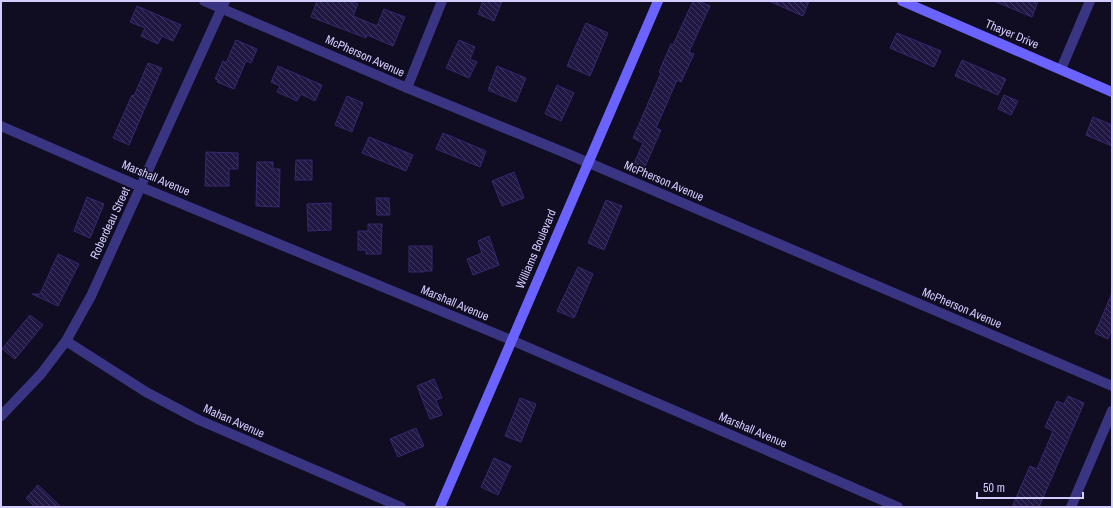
<svg xmlns="http://www.w3.org/2000/svg" width="1113" height="508" font-family="'Archivo Narrow',sans-serif">
<defs>
<pattern id="building-back-hatch" width="6" height="6" patternUnits="userSpaceOnUse"><rect width="6" height="6" fill="#211743"/><path d="M-1 5l2 2M0 0l6 6M5-1l2 2" fill="none" stroke="#40385f"/></pattern>
</defs>
<rect width="100%" height="100%" fill="#100c21"/>
<!-- building -->
<g fill="url(#building-back-hatch)" stroke="#382870">
<polygon points="317,1 350,1 358,4 353,16 377,26 384,9 405,17 393,46 367,35 366,38 311,17"/>
<polygon points="483,1 502,1 494,21 478,14"/>
<polygon points="693,1 698,1 710,6 689,52 694,54 681,82 677,80 656,128 661,130 643,171 633,166 643,143 633,138 661,73 659,72 671,44 673,45"/>
<polygon points="769,1 809,1 803,16"/>
<polygon points="994,1 1038,1 1032,17"/>
<polygon points="137,6 181,25 173,41 162,36 158,44 141,36 145,28 130,22"/>
<polygon points="586,23 608,33 590,76 567,66"/>
<polygon points="897,33 941,51 934,67 890,48"/>
<polygon points="236,40 257,49 251,63 246,61 234,89 217,82 218,80 215,79 223,61 226,63"/>
<polygon points="459,40 475,47 470,59 477,62 469,78 446,68"/>
<polygon points="962,60 1006,79 998,95 955,76"/>
<polygon points="148,63 162,68 129,145 113,138 132,95 134,96"/>
<polygon points="278,66 322,85 315,101 301,94 297,101 277,92 280,86 271,82"/>
<polygon points="497,66 526,78 516,102 488,90"/>
<polygon points="557,85 574,93 561,121 545,114"/>
<polygon points="1004,95 1018,101 1011,115 998,109"/>
<polygon points="347,96 363,103 352,132 335,125"/>
<polygon points="1093,117 1112,125 1112,146 1086,135"/>
<polygon points="443,133 486,151 480,167 436,149"/>
<polygon points="369,137 413,155 406,171 362,153"/>
<polygon points="206,152 238,153 238,169 229,169 229,186 205,186"/>
<polygon points="296,160 312,160 312,180 295,180"/>
<polygon points="257,162 273,162 273,169 280,169 279,207 256,206"/>
<polygon points="514,172 524,198 502,206 492,181"/>
<polygon points="87,197 104,204 90,238 74,231"/>
<polygon points="376,198 389,198 390,215 377,215"/>
<polygon points="606,200 622,206 604,250 588,243"/>
<polygon points="331,203 331,230 308,231 307,204"/>
<polygon points="368,224 382,224 381,254 366,254 366,250 358,250 358,231 368,231"/>
<polygon points="489,236 499,265 473,275 467,259 482,253 478,241"/>
<polygon points="409,246 432,246 432,271 424,271 424,272 409,272"/>
<polygon points="58,254 79,264 58,306 32,294 40,294"/>
<polygon points="578,267 593,274 574,318 557,311"/>
<polygon points="1112,293 1112,328 1108,339 1095,333"/>
<polygon points="30,315 43,325 15,359 2,349"/>
<polygon points="434,379 442,398 436,400 442,415 430,419 417,386"/>
<polygon points="1068,396 1084,403 1039,507 1012,507 1030,466 1037,469 1053,431 1045,427 1057,401 1064,404"/>
<polygon points="520,398 536,404 521,442 505,436"/>
<polygon points="416,428 424,446 398,457 390,439"/>
<polygon points="494,458 511,466 498,495 481,487"/>
<polygon points="38,485 61,507 35,507 26,498"/>
</g>
<g fill="none" stroke-linecap="round" stroke-linejoin="round">
<!-- street -->
<g stroke="#3a3582" stroke-width="10">
<polyline points="204,1 407,88 568,154 1112,386"/>
<polyline points="1061,69 1090,1"/>
<polyline points="407,88 442,1"/>
<polyline points="1,126 141,187 511,340 898,507"/>
<polyline points="66,341 146,392 199,420 401,507"/>
<polyline points="1,416 41,374 66,341 91,296 225,1"/>
<polyline points="1071,507 1112,411"/>
</g>
<!-- secondary -->
<g stroke="#6b63ff" stroke-width="10">
<polyline points="902,1 1112,92"/>
<polyline points="440,507 658,1"/>
</g>
</g>
<g text-anchor="middle" dominant-baseline="central" stroke-width="3" stroke-linejoin="round" paint-order="stroke">
<!-- street labels -->
<g font-size="12" fill="#d3ccff" stroke="#100c21">
<text transform="translate(1012 34) rotate(23)">Thayer Drive</text>
<text transform="translate(365 56) rotate(24)">McPherson Avenue</text>
<text transform="translate(156 178) rotate(23)">Marshall Avenue</text>
<text transform="translate(664 181) rotate(23)">McPherson Avenue</text>
<text transform="translate(110 223) rotate(-65)">Roberdeau Street</text>
<text transform="translate(536 249) rotate(-67)">Williams Boulevard</text>
<text transform="translate(455 303) rotate(23)">Marshall Avenue</text>
<text transform="translate(962 308) rotate(23)">McPherson Avenue</text>
<text transform="translate(234 421) rotate(24)">Mahan Avenue</text>
<text transform="translate(753 430) rotate(23)">Marshall Avenue</text>
</g>
</g>
<!-- border -->
<rect width="1113" height="508" fill="none" stroke="#d3ccff" stroke-width="4"/>
<!-- scale -->
<path d="M977 492v6h106v-6" fill="none" stroke="#d3ccff" stroke-width="2"/>
<text x="983" y="492" font-size="12" fill="#d3ccff" stroke="#100c21" stroke-width="3" paint-order="stroke">50 m</text>
</svg>
